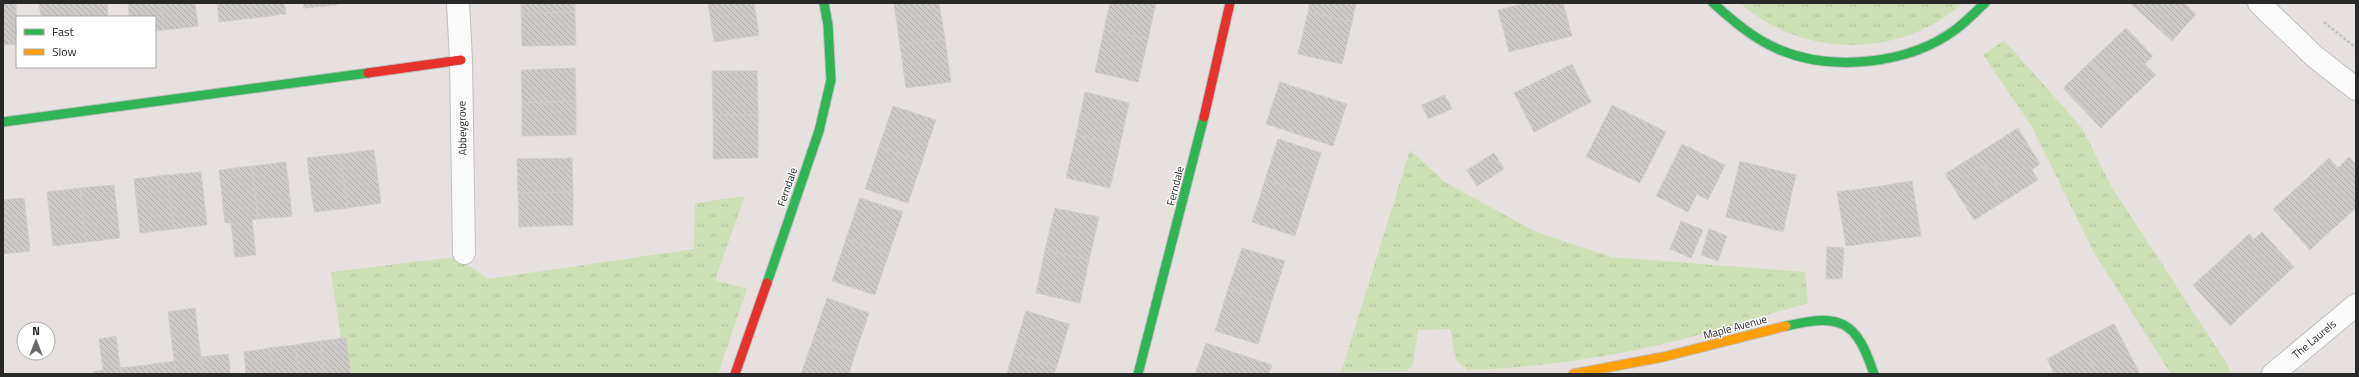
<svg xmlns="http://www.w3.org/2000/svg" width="2359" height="377" font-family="'Titillium Web',sans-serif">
<defs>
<pattern id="grass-tufts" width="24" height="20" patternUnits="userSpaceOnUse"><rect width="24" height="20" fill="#cfe0b7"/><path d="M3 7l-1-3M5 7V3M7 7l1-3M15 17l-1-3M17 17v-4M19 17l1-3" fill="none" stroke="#b2c09d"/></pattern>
<pattern id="building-back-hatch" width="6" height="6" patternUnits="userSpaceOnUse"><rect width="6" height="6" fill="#cdcac7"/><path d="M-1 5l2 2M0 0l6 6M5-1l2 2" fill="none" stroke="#b0aeab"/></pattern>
</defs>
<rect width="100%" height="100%" fill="#e6e1de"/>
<!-- grass -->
<g fill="url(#grass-tufts)">
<path d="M1740,3H1963C1900,59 1803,59 1740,3Z"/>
<polygon points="2004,40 2082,128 2111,186 2224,359 2232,374 2171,374 2094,253 2031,125 1983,55"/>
<path d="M1410,150L1445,182L1534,231L1611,257L1805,272L1808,303C1765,315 1723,329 1680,340C1610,357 1539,368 1467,370L1456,360L1450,329L1418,330L1413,364L1407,371L1341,372Z"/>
<polygon points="745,196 715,280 747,289 718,374 346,374 331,272 456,257 488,279 694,249 695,203"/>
</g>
<!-- building -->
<g fill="url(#building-back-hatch)" stroke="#d1cdca">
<polygon points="3,3 16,3 17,44 3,45"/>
<polygon points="39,3 73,3 75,17 41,17"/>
<polygon points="73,3 107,3 108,17 75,17"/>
<polygon points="128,3 161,3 164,30 155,31 155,17 129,17"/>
<polygon points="161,3 195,3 198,26 164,30"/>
<polygon points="217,3 251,3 253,18 219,22"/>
<polygon points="251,3 284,3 286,14 253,18"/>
<polygon points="303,3 337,3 337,5 304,8"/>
<polygon points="521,3 575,3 575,12 521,13"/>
<polygon points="708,3 754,3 759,35 714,42"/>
<polygon points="894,3 939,3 945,39 900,45"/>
<polygon points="1110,3 1156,3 1148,39 1104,30"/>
<polygon points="1310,3 1356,3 1352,22 1308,12"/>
<polygon points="1525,3 1563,3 1572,36 1509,52 1498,10"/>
<polygon points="2130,3 2184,3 2196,14 2172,41"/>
<polygon points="575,12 576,45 522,46 521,13"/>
<polygon points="1308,12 1352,22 1342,64 1298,54"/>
<polygon points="2126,28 2153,56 2145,64 2156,75 2128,101 2090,62"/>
<polygon points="1104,30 1148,39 1138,82 1095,72"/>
<polygon points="945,39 951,82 906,88 900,45"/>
<polygon points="2090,62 2128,101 2101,128 2063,88"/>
<polygon points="1572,64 1591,102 1534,132 1514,93"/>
<polygon points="575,68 576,101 522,103 521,70"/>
<polygon points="712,71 757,71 758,115 713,115"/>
<polygon points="1280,82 1347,104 1333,146 1266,124"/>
<polygon points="1085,92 1129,103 1120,145 1076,135"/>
<polygon points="1445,95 1452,109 1428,119 1422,105"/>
<polygon points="576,101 576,135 522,136 522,103"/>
<polygon points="1612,105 1666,132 1640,183 1586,157"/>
<polygon points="893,106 936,120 922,162 879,147"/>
<polygon points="713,115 758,115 758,158 713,159"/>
<polygon points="2018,128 2040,164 2032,170 2038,180 2006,200 1977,154"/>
<polygon points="1076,135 1120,145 1110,188 1066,178"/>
<polygon points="1278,139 1321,153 1308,194 1265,180"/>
<polygon points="1682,144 1725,165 1708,200 1697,194 1688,212 1656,196"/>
<polygon points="879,147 922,162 908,203 865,189"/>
<polygon points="374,150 381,203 348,208 340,154"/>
<polygon points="1494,153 1504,169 1477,186 1467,170"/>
<polygon points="340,154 348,208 314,212 307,158"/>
<polygon points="1977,154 2006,200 1974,220 1945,174"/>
<polygon points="2349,157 2356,164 2356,208 2338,224 2301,184 2329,158 2338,168"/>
<polygon points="572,158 573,192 518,193 517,159"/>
<polygon points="1740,161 1796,175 1783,232 1726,217"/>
<polygon points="286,162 292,216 258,219 252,166"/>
<polygon points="252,166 258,219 252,220 256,255 235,257 231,223 225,223 219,170"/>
<polygon points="201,172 207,225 174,229 167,175"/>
<polygon points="167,175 174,229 140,233 134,179"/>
<polygon points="1265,180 1308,194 1295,236 1252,222"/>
<polygon points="1912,181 1921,236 1883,241 1875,187"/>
<polygon points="2301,184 2338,224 2310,250 2273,209"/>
<polygon points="114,185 120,238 86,242 80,188"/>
<polygon points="1875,187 1883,241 1846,246 1837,192"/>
<polygon points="80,188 86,242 53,246 47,192"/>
<polygon points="573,192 573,225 519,227 518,193"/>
<polygon points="24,198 30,251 3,254 3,200"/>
<polygon points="860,198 903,212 889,253 846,239"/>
<polygon points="1055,208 1099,217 1089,260 1045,250"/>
<polygon points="1681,221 1703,230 1691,258 1670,249"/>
<polygon points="1709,229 1727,236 1718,261 1701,255"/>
<polygon points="2262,232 2294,267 2258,300 2221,260 2249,234 2254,239"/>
<polygon points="846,239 889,253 875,295 832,281"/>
<polygon points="1827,247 1844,248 1842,279 1826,279"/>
<polygon points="1242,248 1285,261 1271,303 1228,289"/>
<polygon points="1045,250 1089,260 1080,303 1036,293"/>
<polygon points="2221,260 2258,300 2230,326 2193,285"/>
<polygon points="1228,289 1271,303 1258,344 1215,331"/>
<polygon points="827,298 869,313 855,354 813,340"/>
<polygon points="195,308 203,374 176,374 168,312"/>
<polygon points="1026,311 1069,324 1057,366 1013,353"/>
<polygon points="2114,324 2139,372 2136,374 2097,374 2080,341"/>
<polygon points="116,336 121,374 93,374 93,372 103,370 99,339"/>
<polygon points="346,338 351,374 324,374 320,341"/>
<polygon points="813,340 855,354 849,374 801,374"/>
<polygon points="320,341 324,374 299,374 295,345"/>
<polygon points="2080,341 2097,374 2054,374 2047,359"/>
<polygon points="1206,343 1272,365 1269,374 1195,374"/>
<polygon points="295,345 299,374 273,374 269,348"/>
<polygon points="269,348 273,374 246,374 244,352"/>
<polygon points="1013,353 1057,366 1054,374 1007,374"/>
<polygon points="228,354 231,374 203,374 201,357"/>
<polygon points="174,361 176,374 148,374 147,365"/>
<polygon points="147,365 148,374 121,374 120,368"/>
</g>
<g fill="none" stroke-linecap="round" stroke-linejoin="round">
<!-- street casing -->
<g stroke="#c0bfbf" stroke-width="24">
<g id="street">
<polyline points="458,3 461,60 464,253"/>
<polyline points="2259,3 2314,56 2356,89"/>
<polyline points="2273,374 2356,305"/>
</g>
</g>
<!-- fast casing -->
<g stroke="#c0bfbf" stroke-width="11">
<g id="fast">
<path d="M1713,3C1734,22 1754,39 1780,50C1833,72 1909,64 1955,30C1966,22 1975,12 1985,3"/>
<polyline points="3,122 368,73"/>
<polyline points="767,283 819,131 831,80 828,25 824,3"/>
<path d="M1786,326C1841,313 1856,320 1874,374"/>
<polyline points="1138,374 1204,117"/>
</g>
</g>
<!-- slow casing -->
<g stroke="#c0bfbf" stroke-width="11">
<polyline id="slow" points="1573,374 1663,357 1786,326"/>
</g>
<!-- jam casing -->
<g stroke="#c0bfbf" stroke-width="11">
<g id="jam">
<polyline points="368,73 461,60"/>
<polyline points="1204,117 1230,3"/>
<polyline points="735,374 767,283"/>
</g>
</g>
<!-- path -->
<polyline stroke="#c4c3c3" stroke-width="2.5" stroke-dasharray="3 2" stroke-linecap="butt" points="2324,22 2356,48"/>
<!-- street -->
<use href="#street" stroke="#fbfafa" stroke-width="22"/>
<!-- fast -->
<use href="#fast" stroke="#30b455" stroke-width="9"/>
<!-- slow -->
<use href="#slow" stroke="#ff9f0a" stroke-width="9"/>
<!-- jam -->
<use href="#jam" stroke="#e5322d" stroke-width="9"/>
</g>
<g text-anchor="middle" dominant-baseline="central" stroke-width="3" stroke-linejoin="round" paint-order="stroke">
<!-- street labels -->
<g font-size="11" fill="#282828" stroke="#fff">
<text transform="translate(462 128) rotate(-91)">Abbeygrove</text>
<text transform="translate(1175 186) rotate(-76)">Ferndale</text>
<text transform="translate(787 187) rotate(-71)">Ferndale</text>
<text transform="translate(1735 327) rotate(-15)">Maple Avenue</text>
<text transform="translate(2314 339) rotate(-40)">The Laurels</text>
</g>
</g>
<!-- border -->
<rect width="2359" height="377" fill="none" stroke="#282828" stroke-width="8"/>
<!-- legend -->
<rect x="16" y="16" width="140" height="52" fill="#ffffff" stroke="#a9a9a9"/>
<rect x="24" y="29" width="20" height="6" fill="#30b455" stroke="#a9a9a9"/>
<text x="52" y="36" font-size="12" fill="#282828">Fast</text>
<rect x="24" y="49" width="20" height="6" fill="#ff9f0a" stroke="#a9a9a9"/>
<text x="52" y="56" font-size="12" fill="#282828">Slow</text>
<!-- north arrow -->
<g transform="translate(36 341)"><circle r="19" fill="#ffffff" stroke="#a9a9a9"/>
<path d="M0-3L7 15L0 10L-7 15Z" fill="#6a6968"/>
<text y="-6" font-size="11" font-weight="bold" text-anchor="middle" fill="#282828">N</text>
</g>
</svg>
